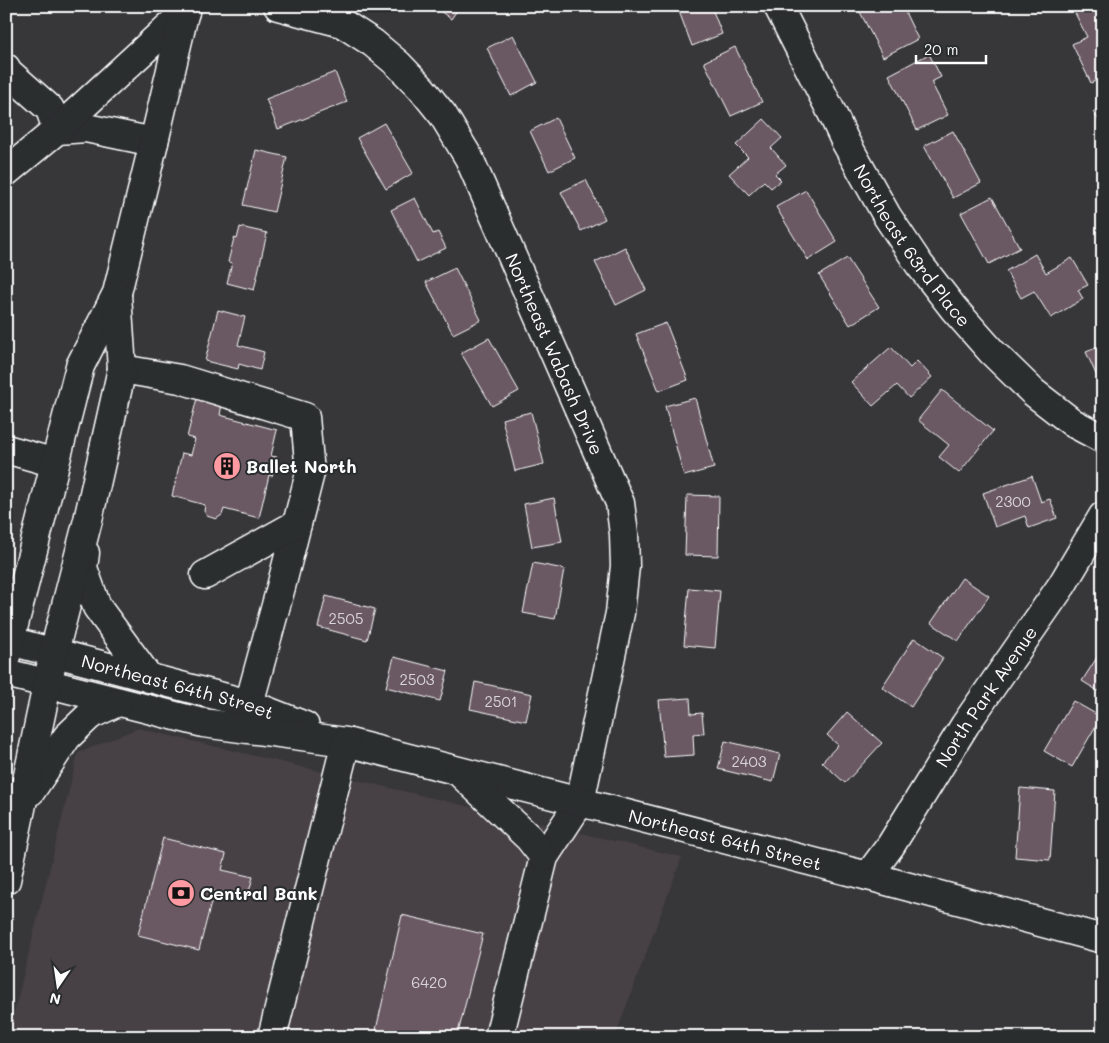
<svg xmlns="http://www.w3.org/2000/svg" width="1109" height="1043" font-family="Mali,sans-serif">
<rect width="100%" height="100%" fill="#373638"/>
<filter id="ink" filterUnits="userSpaceOnUse"><feTurbulence type="fractalNoise" baseFrequency=".02" numOctaves="2"/><feDisplacementMap in="SourceGraphic" scale="10" xChannelSelector="R" yChannelSelector="G"/><feConvolveMatrix kernelMatrix="1 2 1 2 8 2 1 2 1" color-interpolation-filters="sRGB"/></filter>
<g filter="url(#ink)">
<!-- built -->
<polygon fill="#464045" points="138,728 682,857 615,1037 8,1037 78,753"/>
<!-- building -->
<g fill="#6a5962" stroke="#fff">
<polygon points="433,6 460,6 451,19"/>
<polygon points="677,6 711,6 722,34 692,46"/>
<polygon points="857,6 902,6 918,39 883,57"/>
<polygon points="1078,6 1103,6 1103,77 1091,83 1072,44 1087,37 1073,9"/>
<polygon points="513,35 537,82 511,96 487,48"/>
<polygon points="735,47 762,102 731,116 704,62"/>
<polygon points="929,54 941,77 931,82 948,115 917,130 889,75"/>
<polygon points="335,72 347,102 278,129 266,99"/>
<polygon points="1103,105 1103,126 1093,112"/>
<polygon points="556,118 575,158 549,171 530,131"/>
<polygon points="764,119 782,138 771,148 786,165 775,174 781,180 771,188 764,181 749,195 729,174 748,157 736,145"/>
<polygon points="384,123 413,173 386,189 357,138"/>
<polygon points="953,131 981,183 953,198 924,146"/>
<polygon points="256,150 287,157 274,212 243,205"/>
<polygon points="586,180 605,219 581,231 561,192"/>
<polygon points="806,190 837,242 808,260 776,207"/>
<polygon points="992,197 1020,248 989,264 961,213"/>
<polygon points="415,198 433,234 438,232 446,248 417,262 391,210"/>
<polygon points="240,227 267,233 254,290 227,283 232,263 228,262 234,238 237,239"/>
<polygon points="625,247 646,290 616,305 595,262"/>
<polygon points="1035,254 1046,273 1072,258 1088,285 1078,290 1083,299 1051,318 1034,291 1021,298 1006,271"/>
<polygon points="847,258 879,307 850,325 819,275"/>
<polygon points="455,268 481,320 453,334 426,282"/>
<polygon points="218,310 245,317 238,345 264,352 260,370 239,364 238,369 205,361"/>
<polygon points="666,323 688,380 659,391 636,334"/>
<polygon points="489,338 519,391 492,406 461,353"/>
<polygon points="1103,345 1103,380 1099,381 1086,352"/>
<polygon points="891,347 910,368 917,361 932,377 909,398 897,385 873,406 851,382"/>
<polygon points="942,390 993,431 959,473 939,457 949,445 918,420"/>
<polygon points="197,398 222,404 220,415 277,430 271,456 277,457 272,476 269,475 259,518 224,509 222,515 216,519 207,516 204,511 205,505 172,496 182,453 191,455 195,439 187,437"/>
<polygon points="695,398 714,468 684,476 665,406"/>
<polygon points="531,412 544,464 515,471 502,419"/>
<polygon points="1032,476 1041,502 1050,499 1057,518 1029,528 1025,516 995,527 983,493"/>
<polygon points="687,495 719,496 718,556 685,555"/>
<polygon points="554,498 562,542 532,547 524,504"/>
<polygon points="533,563 564,569 555,619 523,613"/>
<polygon points="962,578 989,596 958,641 931,623"/>
<polygon points="689,588 720,591 715,648 684,645"/>
<polygon points="326,596 375,609 367,640 318,627"/>
<polygon points="914,638 943,658 911,707 882,687"/>
<polygon points="1103,648 1103,694 1082,681"/>
<polygon points="394,657 448,671 440,701 386,687"/>
<polygon points="475,682 532,694 526,721 470,709"/>
<polygon points="690,698 691,714 702,713 704,733 693,734 694,755 664,757 659,700"/>
<polygon points="1073,701 1101,717 1072,767 1044,751"/>
<polygon points="847,712 882,743 845,783 822,762 838,745 827,735"/>
<polygon points="725,741 780,754 773,782 718,769"/>
<polygon points="1020,788 1055,791 1050,860 1015,857"/>
<polygon points="163,838 226,854 222,870 253,877 247,899 214,891 199,950 138,935"/>
<polygon points="402,915 483,934 457,1037 400,1037 376,1030"/>
</g>
<g fill="none" stroke-linecap="round" stroke-linejoin="round">
<!-- minor casing -->
<g stroke="#fff" stroke-width="31">
<g id="minor">
<path id="s1" d="M278,6L342,23L373,43L398,64L422,89L443,115L469,158L620,503L624,534L625,566L620,613L580,802L544,857L499,1037"/>
<path id="s2" d="M778,6L833,115L845,141L887,216L919,264L954,309L992,352L1033,392L1073,423L1103,439"/>
<polyline points="6,68 8,72 50,109 57,130"/>
<polyline points="57,130 86,128 154,142"/>
<polyline points="6,172 57,130 185,12"/>
<polyline points="122,369 180,379 305,417 310,473 281,587 249,704"/>
<polyline points="6,449 55,463"/>
<polyline points="205,575 297,524"/>
<path id="s3" d="M6,640L249,704L305,726"/>
<path id="s4" d="M6,673L203,723L346,742L868,876L1103,939"/>
<polyline points="459,772 529,838 544,857"/>
<path id="s5" d="M868,876L891,845L965,725L1062,585L1103,516"/>
<polyline points="272,1037 346,742"/>
</g>
</g>
<!-- major casing -->
<g stroke="#fff" stroke-width="31">
<g id="major">
<polyline points="85,553 83,568 97,607 149,678"/>
<polyline points="6,656 80,366 117,293 154,142 186,6"/>
<polyline points="31,791 67,737 90,715 118,702"/>
<polyline points="6,880 54,652 88,520 122,369 117,295"/>
</g>
</g>
<!-- minor -->
<use href="#minor" stroke="#2a2d2e" stroke-width="28"/>
<!-- major -->
<use href="#major" stroke="#2a2d2e" stroke-width="28"/>
</g>
</g>
<!-- icons -->
<defs>
<g id="building-disc" transform="scale(1.4375)"><circle r="9.5" fill="#ff9aa2" stroke="#2a2d2e"/><path d="M-4-6H4V6H1V3H-1V6H-4ZM-2.5-4.3h1.7v1.8h-1.7ZM.8-4.3h1.7v1.8H.8ZM-2.5-1h1.7V.8h-1.7ZM.8-1h1.7V.8H.8Z" fill="#111"/></g>
<g id="bank-disc" transform="scale(1.4375)"><circle r="9.5" fill="#ff9aa2" stroke="#2a2d2e"/><path d="M-6-4H6V4H-6ZM0-2.3a2.3 2.3 0 1 0 0 4.6a2.3 2.3 0 1 0 0-4.6Z" fill="#111"/></g>
</defs>
<g fill-rule="evenodd">
<use href="#building-disc" x="227" y="466"/>
<use href="#bank-disc" x="181" y="893"/>
</g>
<g text-anchor="middle" dominant-baseline="central" stroke-width="4" stroke-linejoin="round" paint-order="stroke">
<!-- number labels -->
<g font-size="15" fill="#dad6d8">
<text x="1013" y="501">2300</text>
<text x="346" y="618">2505</text>
<text x="417" y="679">2503</text>
<text x="501" y="701">2501</text>
<text x="749" y="761">2403</text>
<text x="429" y="982">6420</text>
</g>
<!-- street labels -->
<g font-size="18" fill="#fff" stroke="#2a2d2e">
<text stroke="none"><textPath href="#s2" startOffset="275">Northeast 63rd Place</textPath></text>
<text stroke="none"><textPath href="#s1" startOffset="468">Northeast Wabash Drive</textPath></text>
<text stroke="none"><textPath href="#s3" startOffset="178">Northeast 64th Street</textPath></text>
<text stroke="none"><textPath href="#s5" startOffset="215">North Park Avenue</textPath></text>
<text stroke="none"><textPath href="#s4" startOffset="739">Northeast 64th Street</textPath></text>
</g>
<!-- poi labels -->
<g font-size="18" font-weight="bold" fill="#fff" stroke="#2a2d2e" text-anchor="start">
<text x="246" y="466">Ballet North</text>
<text x="200" y="893">Central Bank</text>
</g>
</g>
<!-- margin -->
<rect width="1109" height="1043" fill="none" stroke="#2a2d2e" stroke-width="25"/>
<rect x="12" y="12" width="1084" height="1018" fill="none" stroke="#fff" stroke-width="2" filter="url(#ink)"/>
<!-- north arrow -->
<g transform="translate(58 986) rotate(193)" stroke="#2a2d2e" stroke-width="4" paint-order="stroke">
<path d="M0-4L9 19L0 12L-9 19Z" fill="#ffffff"/>
<text y="-8" font-size="14" font-weight="bold" text-anchor="middle" fill="#ffffff">N</text>
</g>
<!-- scale -->
<path d="M916 55v8h70v-8" fill="none" stroke="#ffffff" stroke-width="2.5"/>
<text x="924" y="55" font-size="15" fill="#ffffff" stroke="#2a2d2e" stroke-width="4" paint-order="stroke">20 m</text>
</svg>
